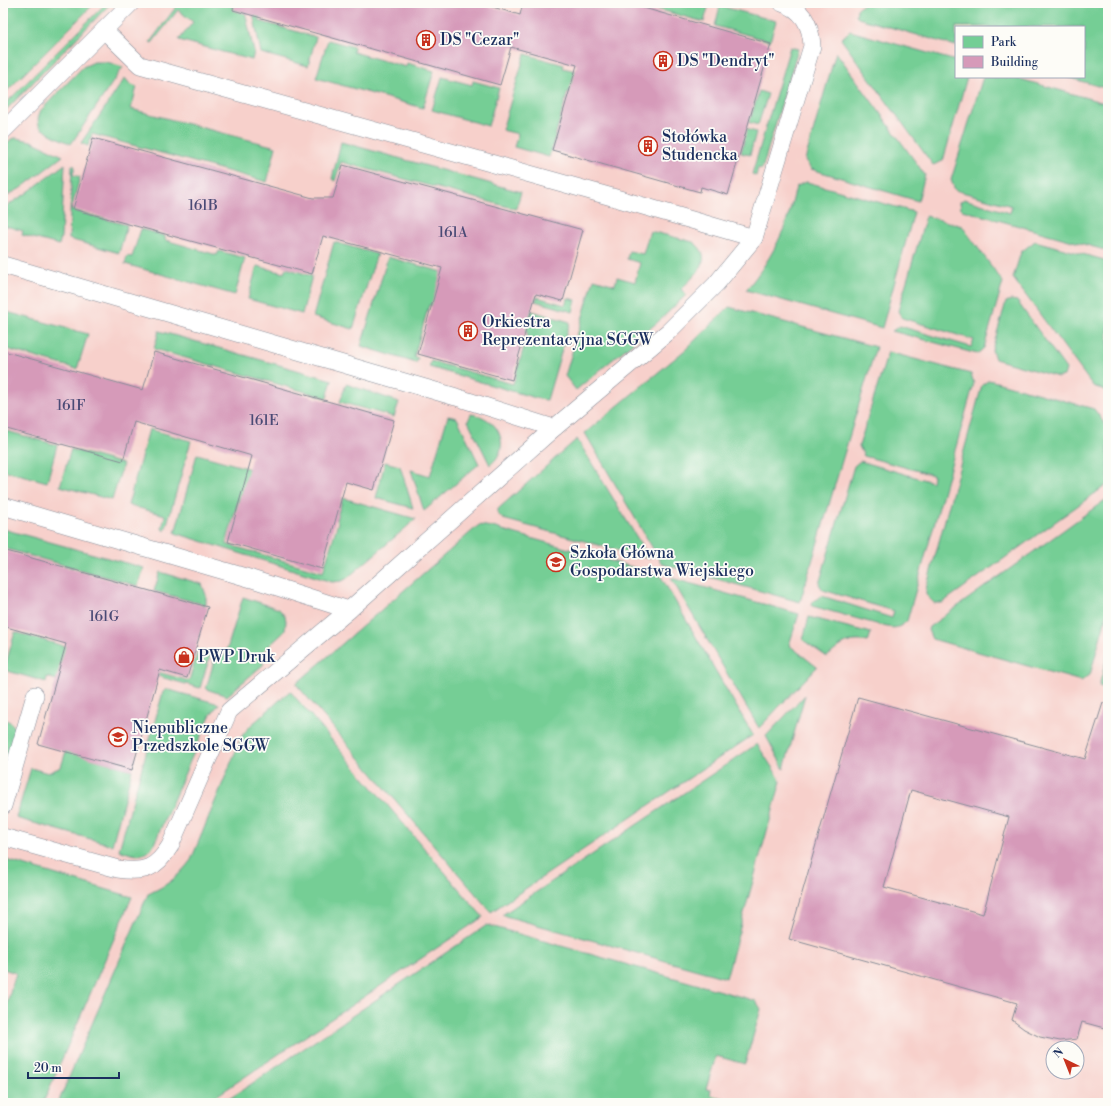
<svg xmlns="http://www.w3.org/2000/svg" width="1111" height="1106" font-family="'Libre Bodoni',serif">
<rect width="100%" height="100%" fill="#fdfcf7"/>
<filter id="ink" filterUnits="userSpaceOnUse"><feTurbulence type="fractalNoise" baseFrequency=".025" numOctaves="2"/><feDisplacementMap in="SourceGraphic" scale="8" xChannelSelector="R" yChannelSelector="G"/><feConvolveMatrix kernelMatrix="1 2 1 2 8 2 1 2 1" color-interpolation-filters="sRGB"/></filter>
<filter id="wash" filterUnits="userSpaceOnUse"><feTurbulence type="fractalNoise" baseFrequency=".012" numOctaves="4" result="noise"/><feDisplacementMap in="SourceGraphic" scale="16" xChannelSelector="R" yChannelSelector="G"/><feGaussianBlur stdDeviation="0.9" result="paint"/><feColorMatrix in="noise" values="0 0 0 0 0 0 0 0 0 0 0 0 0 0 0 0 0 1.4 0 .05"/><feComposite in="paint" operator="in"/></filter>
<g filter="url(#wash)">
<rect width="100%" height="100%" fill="#f2e7cd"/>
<!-- built -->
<path fill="#f7d0cb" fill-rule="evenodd" d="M56,3H1108V1103H3V57ZM956,27H1084V77H956ZM1053,1048H1077V1072H1053Z"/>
<!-- green -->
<g fill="#74ce95" stroke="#487e7a">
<polygon points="3,3 95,3 3,95"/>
<polygon points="106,3 111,3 3,113 3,106"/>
<polygon points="179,3 243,3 254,52 252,60 179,40 193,22 178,10 152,43 150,42"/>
<polygon points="251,3 263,3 259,21 316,37 308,66 261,53"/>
<polygon points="635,3 704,3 709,4 704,22"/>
<polygon points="865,3 1108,3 1108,89 1067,77 1084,77 1084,27 956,27 956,46 858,18 856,16 857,9"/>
<polygon points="720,6 776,21 770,41 715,26"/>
<polygon points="850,31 956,61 956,77 967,77 943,161 933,165 841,39"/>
<polygon points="328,40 354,47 353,52 406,67 407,63 434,71 423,108 316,78"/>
<polygon points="790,47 798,49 762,169 758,168 756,176 752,174"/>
<polygon points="836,52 925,175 918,201 811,169 805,160"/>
<polygon points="525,54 564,65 563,68 576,71 673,121 568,91 549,157 514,147 518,134 502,130"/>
<path d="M94,62H107L123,67L71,144C65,141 41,131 39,125C37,120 39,114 41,110L83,67Z"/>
<polygon points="442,77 472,85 473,81 499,88 488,126 432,110"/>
<polygon points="983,77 1013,77 1108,104 1108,251 962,210 961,209 960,202 964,199 1010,213 1012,206 955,190 951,180"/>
<polygon points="125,78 130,84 137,87 131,109 276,147 267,182 92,134 88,146 81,143"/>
<polygon points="759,91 768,94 758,125 721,114 723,109 751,117"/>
<polygon points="698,116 756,132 750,155 741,153 744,141 691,126"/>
<polygon points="16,138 31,141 63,156 21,188 3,198 3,148 11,139"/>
<polygon points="341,142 521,192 516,209 341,162 335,181 332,179"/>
<polygon points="65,164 61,237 59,245 22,235 23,231 3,225 3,208 24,195"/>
<polygon points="72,165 75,166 73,175 80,177 71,210 127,225 119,253 69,239"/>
<path d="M807,182L914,212L882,328L746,290C760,273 772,255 781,235C788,220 792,203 796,187L803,183Z"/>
<polygon points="926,216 962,226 1003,282 984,348 977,354 892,331 900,326 971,347 974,340 902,318 898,311"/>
<polygon points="141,229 165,236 165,240 217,255 219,251 245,258 235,295 125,264 127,256 132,257"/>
<path d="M650,231L693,242C717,259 694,276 681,289L686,295L659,321L576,390L565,376L594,279L615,285L617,277L635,282L640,263L627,259L629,251L643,254Z"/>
<polygon points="1035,241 1108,261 1108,391 1093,386 1013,278 1021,252"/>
<polygon points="334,242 377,254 353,329 313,317"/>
<polygon points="388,257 491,285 481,320 429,305 414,357 418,358 416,363 361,346"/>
<polygon points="257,266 284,273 286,268 312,276 302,314 248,299"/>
<polygon points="537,297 565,305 568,298 576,300 573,312 535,301"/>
<polygon points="1011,300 1017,301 1066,369 1064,376 1058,377 995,359 992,350 1006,302"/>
<polygon points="508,304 570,322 547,400 539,399 429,367 431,361 513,384 528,333 502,325"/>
<polygon points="729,307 876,347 800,602 662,564 585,433 685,350"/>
<polygon points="3,311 88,334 77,369 3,348"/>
<polygon points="159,331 332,380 327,398 154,349"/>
<path d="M888,352L971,374L974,383L907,621C900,627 896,629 887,627L812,606L813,601L822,596L892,618L894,611L823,590L819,584L854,466L860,461L932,482L933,475L864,456L859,446Z"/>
<polygon points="989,380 1094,409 1108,428 1108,484 942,603 934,603 926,595 926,589 982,385"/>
<polygon points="346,384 399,402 394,417 340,402"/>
<path d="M471,414C476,415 482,416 486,419C499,426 506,443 498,456C496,460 493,462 490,465L468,421Z"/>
<polygon points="448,416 457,418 479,464 424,511 411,470 430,476"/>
<polygon points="149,429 191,441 165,531 162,529 165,515 128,505"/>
<polygon points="3,430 57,445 47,482 3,470"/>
<polygon points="577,439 650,559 503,519 498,514 498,509"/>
<polygon points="71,449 123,464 112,500 60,486"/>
<polygon points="197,454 300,483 293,509 240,495 226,544 323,572 338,522 336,520 343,498 416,519 346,579 342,581 332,582 175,533"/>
<polygon points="385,462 400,466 413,508 376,498"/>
<polygon points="1108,498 1108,610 1090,675 1081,681 932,639 928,630 929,627"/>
<polygon points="479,525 492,527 660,575 753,735 491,912 296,684"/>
<polygon points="3,529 144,568 138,586 3,548"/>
<polygon points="160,572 202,584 206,595 206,605 154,591"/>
<polygon points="671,578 799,614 789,645 817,667 759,728"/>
<polygon points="243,597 279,609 285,616 286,621 285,630 283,633 258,656 264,664 227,696 206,689 216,654 225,656"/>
<path d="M809,617L871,633L868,642C848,638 841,645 827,657L803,640Z"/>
<polygon points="15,632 116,661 84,688 47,677 46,682 4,670"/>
<polygon points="198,650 211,653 200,688 157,676 158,672 189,681"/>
<polygon points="1108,653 1108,689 1099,686"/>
<path d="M166,689L219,704L211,714L208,720L154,844C144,860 134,855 119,850L163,692Z"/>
<path d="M290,691L483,917L206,1103H58L148,894C168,885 178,877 191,860L242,736L249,727Z"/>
<polygon points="805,695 784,769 766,736"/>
<path d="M3,719C11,721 16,726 16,735L3,774Z"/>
<polygon points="757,744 781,781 726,978 502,915"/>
<polygon points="66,751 132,770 112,845 16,818 31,768 48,773 61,767"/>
<polygon points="3,859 132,897 43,1103 3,1103 3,1017 16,973 3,969"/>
<polygon points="487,925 756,1001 761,1009 745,1064 716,1056 706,1089 711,1090 710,1095 734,1101 734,1103 223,1103"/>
</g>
<g id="blocks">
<!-- building -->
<g fill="#d69ab9" fill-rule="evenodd">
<polygon points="234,3 479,3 520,15 523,3 626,3 771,44 728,195 701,187 700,192 552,150 577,65 511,47 500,85 233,10"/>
<polygon points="93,138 313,198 333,198 343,165 583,230 563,301 536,294 512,380 418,354 442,268 323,236 312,274 73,209"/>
<polygon points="3,351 143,390 154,352 394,420 374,490 346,482 322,569 228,542 252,456 134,422 123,461 3,428"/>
<polygon points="3,550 208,607 187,678 160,670 132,770 38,744 66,644 3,626"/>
<path d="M858,697L1085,759L1103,703H1108V1029L1082,1022L1077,1039L1060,1041L1040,1037L1024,1029L1012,1020L1017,1003L789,939ZM911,790L1009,817L983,914L884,887Z"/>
</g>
</g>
</g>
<g filter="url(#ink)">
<use href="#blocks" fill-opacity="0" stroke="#868b96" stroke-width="1"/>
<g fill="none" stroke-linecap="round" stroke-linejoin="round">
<!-- lane casing -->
<g stroke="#868b96" stroke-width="18">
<g id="lane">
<polyline points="104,30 140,65 612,197 754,238"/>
<polyline points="3,131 131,3"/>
<polyline points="3,265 456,397 554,428"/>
<polyline points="3,506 252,579 349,610"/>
<polyline points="3,806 35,695"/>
<path d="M3,837L118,869C144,873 156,869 170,846L229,711L349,610L554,428L668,332L716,284L754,238L812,46C811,25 803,9 782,3"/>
</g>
</g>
<!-- lane -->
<use href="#lane" stroke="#fff" stroke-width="17"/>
</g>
</g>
<!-- icons -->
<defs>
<g id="building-ring" transform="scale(1)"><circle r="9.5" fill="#fdfcf7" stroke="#c8321e" stroke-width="1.5"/><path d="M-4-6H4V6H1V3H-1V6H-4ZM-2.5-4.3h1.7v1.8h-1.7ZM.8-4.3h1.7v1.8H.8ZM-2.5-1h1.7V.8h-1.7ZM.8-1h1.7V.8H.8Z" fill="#c8321e"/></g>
<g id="university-ring" transform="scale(1)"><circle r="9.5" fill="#fdfcf7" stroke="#c8321e" stroke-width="1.5"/><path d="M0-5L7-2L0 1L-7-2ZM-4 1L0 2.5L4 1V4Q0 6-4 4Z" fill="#c8321e"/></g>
<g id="shop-ring" transform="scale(1)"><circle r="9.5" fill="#fdfcf7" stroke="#c8321e" stroke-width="1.5"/><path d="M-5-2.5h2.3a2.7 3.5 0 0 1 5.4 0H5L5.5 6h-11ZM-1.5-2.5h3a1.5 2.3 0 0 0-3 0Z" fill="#c8321e"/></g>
<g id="school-ring" transform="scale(1)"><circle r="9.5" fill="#fdfcf7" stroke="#c8321e" stroke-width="1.5"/><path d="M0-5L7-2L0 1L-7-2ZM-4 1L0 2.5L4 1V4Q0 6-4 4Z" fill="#c8321e"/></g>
</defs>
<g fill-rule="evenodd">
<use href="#building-ring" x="426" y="40"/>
<use href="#building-ring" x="663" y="61"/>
<use href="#building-ring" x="648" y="146"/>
<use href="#building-ring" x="468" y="331"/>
<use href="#university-ring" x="556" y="562"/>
<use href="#shop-ring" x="184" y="657"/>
<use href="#school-ring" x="118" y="737"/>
</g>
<g text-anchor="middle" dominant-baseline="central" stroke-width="3.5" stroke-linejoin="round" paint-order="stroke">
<!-- number labels -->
<g font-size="14" fill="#4a4a75">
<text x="203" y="206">161B</text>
<text x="453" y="233">161A</text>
<text x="71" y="406">161F</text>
<text x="264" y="421">161E</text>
<text x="104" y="617">161G</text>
</g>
<!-- poi labels -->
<g font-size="16" fill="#1b2f5e" stroke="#fdfcf7" text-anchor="start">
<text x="440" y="40">DS "Cezar"</text>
<text x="677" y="61">DS "Dendryt"</text>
<text x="662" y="137">Stołówka<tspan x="662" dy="18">Studencka</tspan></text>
<text x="482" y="322">Orkiestra<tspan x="482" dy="18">Reprezentacyjna SGGW</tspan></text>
<text x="570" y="553">Szkoła Główna<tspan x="570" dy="18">Gospodarstwa Wiejskiego</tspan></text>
<text x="198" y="657">PWP Druk</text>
<text x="132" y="728">Niepubliczne<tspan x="132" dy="18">Przedszkole SGGW</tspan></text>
</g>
</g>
<!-- margin -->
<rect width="1111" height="1106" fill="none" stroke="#fdfcf7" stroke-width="16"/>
<!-- legend -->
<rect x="955" y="26" width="130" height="52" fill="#fdfcf7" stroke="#a3aaba"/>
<rect x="963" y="36" width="20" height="12" fill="#74ce95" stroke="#a3aaba"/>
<text x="991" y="46" font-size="12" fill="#1b2f5e">Park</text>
<rect x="963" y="56" width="20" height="12" fill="#d69ab9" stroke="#a3aaba"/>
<text x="991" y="66" font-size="12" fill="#1b2f5e">Building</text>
<!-- north arrow -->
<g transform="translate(1065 1060) rotate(317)"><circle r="19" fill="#fdfcf7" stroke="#a3aaba"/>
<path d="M0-3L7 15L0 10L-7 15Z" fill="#c8321e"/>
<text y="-6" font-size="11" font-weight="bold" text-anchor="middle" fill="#1b2f5e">N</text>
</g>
<!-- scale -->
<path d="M28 1072v6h91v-6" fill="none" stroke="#1b2f5e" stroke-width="2"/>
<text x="34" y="1072" font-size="12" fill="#1b2f5e" stroke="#fdfcf7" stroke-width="3" paint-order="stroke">20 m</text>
</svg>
